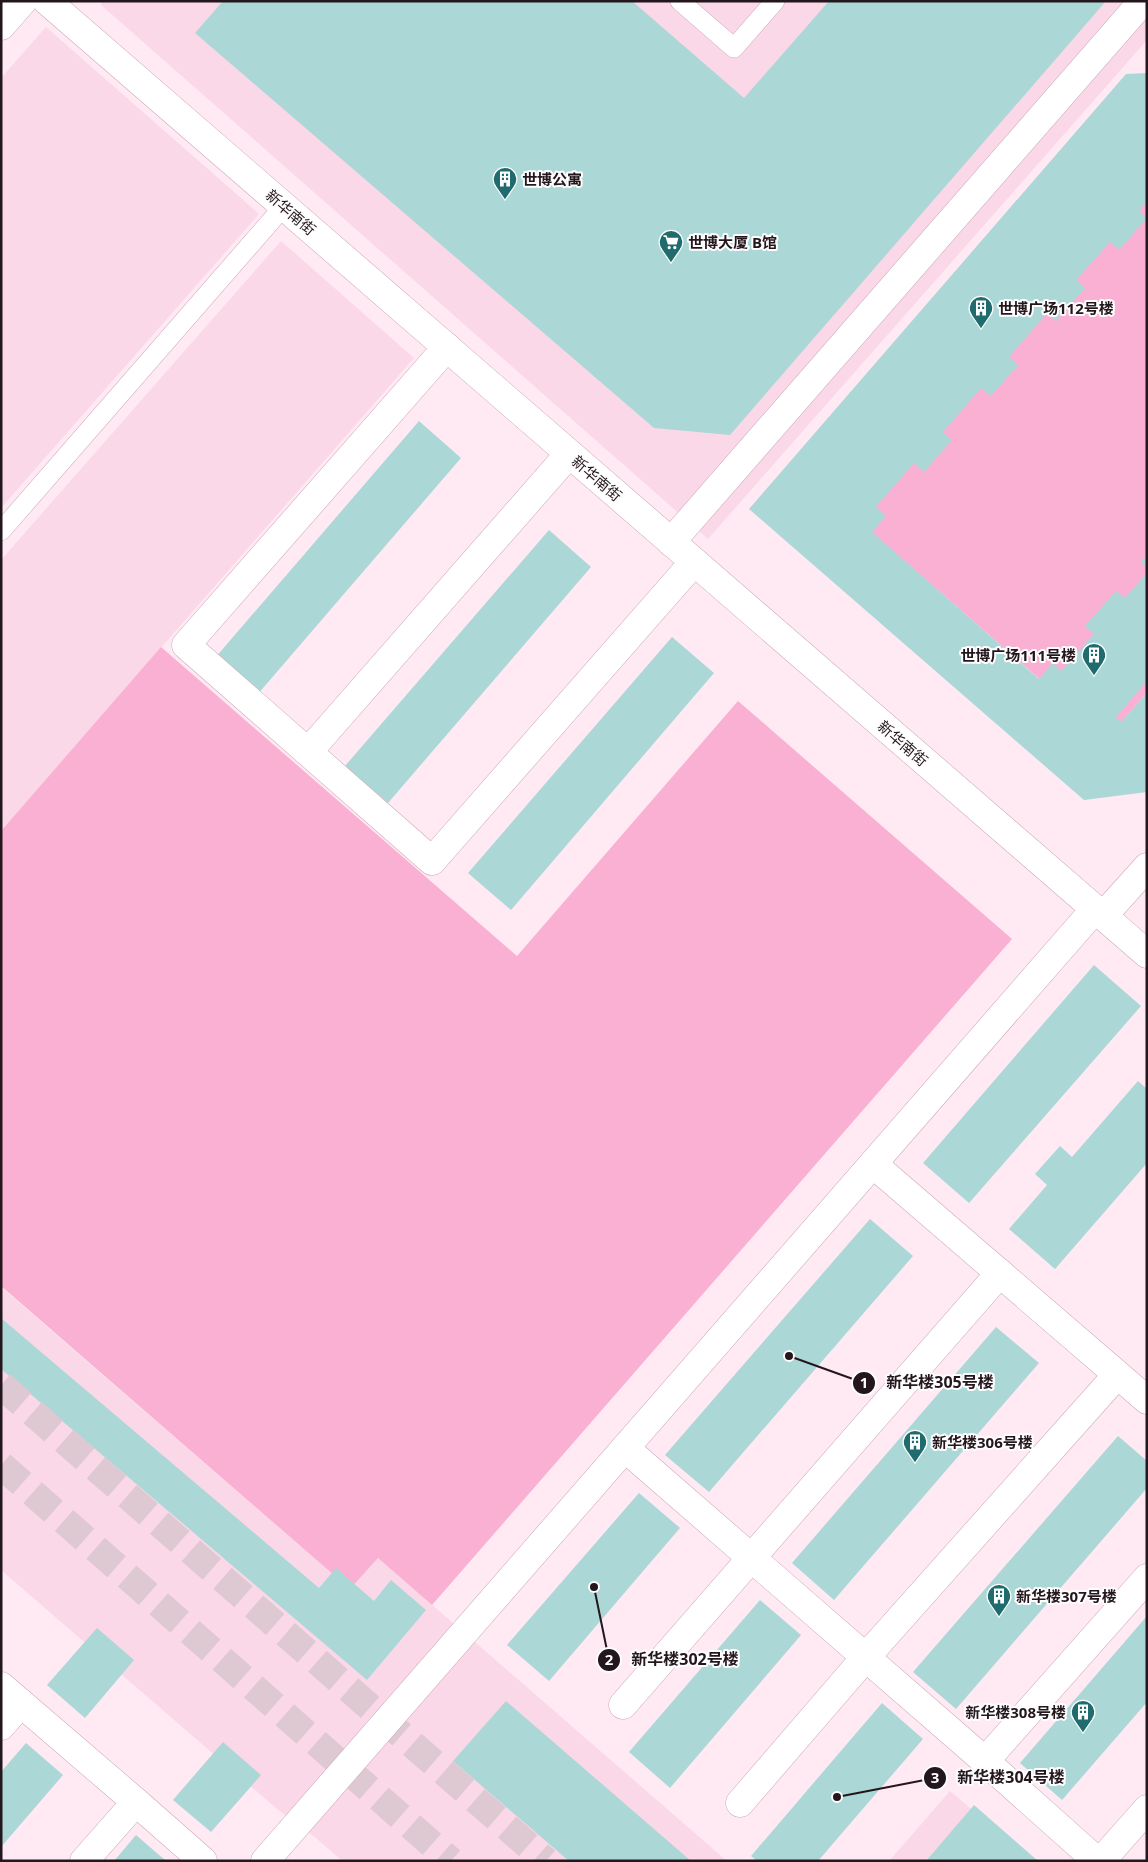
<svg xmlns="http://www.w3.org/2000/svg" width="1148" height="1862" font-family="'Open Sans','Noto Sans SC',sans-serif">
<rect width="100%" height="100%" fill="#ffe9f3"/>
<!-- built -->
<g fill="#fbd8e8">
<polygon points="101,1 1147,1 1147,40 708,539 101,5"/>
<polygon points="46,27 259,214 1,508 1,78"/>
<polygon points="281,241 414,358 1,831 1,560"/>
<polygon points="1,1287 350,1589 378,1558 727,1861 342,1861 316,1838 277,1809 1,1570"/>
<polygon points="950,1791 1032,1861 889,1861"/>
</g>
<!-- green -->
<g fill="#f9b0d3">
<polygon points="1147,163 1147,693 1107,738 844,508"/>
<polygon points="161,647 517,956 738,701 1012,939 432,1605 378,1558 350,1589 1,1286 1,831"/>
</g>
<!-- building -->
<g fill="#abd7d7">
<polygon points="223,1 632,1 744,98 829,1 1106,1 730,435 654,428 195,33"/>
<polygon points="1147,73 1147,201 1139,211 1147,218 1119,250 1110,242 1076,280 1085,288 1056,321 1047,313 1009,357 1018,365 991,396 981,388 943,432 952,440 924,472 914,463 876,507 886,516 872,532 1039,679 1053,663 1061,671 1094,634 1085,626 1116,591 1125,598 1147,573 1147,681 1116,717 1121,722 1147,693 1147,792 1084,800 749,509 1126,74"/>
<polygon points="419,421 461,458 257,695 215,658"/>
<polygon points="549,530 591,567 388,803 345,766"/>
<polygon points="1147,555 1147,567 1141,562"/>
<polygon points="672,637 714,673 511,910 468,873"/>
<polygon points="1094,965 1141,1006 969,1203 923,1163"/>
<polygon points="1138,1081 1147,1089 1147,1163 1055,1269 1009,1229 1047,1185 1035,1174 1060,1146 1072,1157"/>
<polygon points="870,1219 913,1256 709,1492 665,1455"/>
<polygon points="1,1318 319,1588 336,1568 374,1601 391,1580 426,1610 367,1680 1,1369"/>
<polygon points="996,1327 1039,1363 834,1600 792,1563"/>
<polygon points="1118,1436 1147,1461 1147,1488 956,1709 913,1672"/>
<polygon points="639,1493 680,1528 549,1681 507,1645"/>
<polygon points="760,1600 801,1635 670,1788 629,1752"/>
<polygon points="1147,1616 1147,1702 1062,1800 1020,1763"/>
<polygon points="97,1628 134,1660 85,1718 47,1685"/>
<polygon points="506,1701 691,1861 569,1861 453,1761"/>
<polygon points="882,1703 923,1739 818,1861 757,1861 751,1856"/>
<polygon points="223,1742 261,1775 211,1832 173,1800"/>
<polygon points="26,1743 63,1775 1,1847 1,1772"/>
<polygon points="974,1805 1038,1861 926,1861"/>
<polygon points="136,1835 166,1861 114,1861"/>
</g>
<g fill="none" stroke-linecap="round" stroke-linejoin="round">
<!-- street-tunnel -->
<g stroke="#dec9d3" stroke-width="28" stroke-dasharray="28 14" stroke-linecap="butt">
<polyline points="1,1385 546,1861"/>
<polyline points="1,1465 451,1861"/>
</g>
<!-- lane casing -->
<g stroke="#caa8b8" stroke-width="20">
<g id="lane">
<polyline points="680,1 734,48 775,1"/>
<polyline points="1,531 284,206"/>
</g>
</g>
<!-- street casing -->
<g stroke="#caa8b8" stroke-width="29">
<g id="street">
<polyline points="47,1 1147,954"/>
<polyline points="1,26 23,1"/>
<polyline points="447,347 186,645 432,861 694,562"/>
<polyline points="671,542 1143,1"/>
<polyline points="308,752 569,454"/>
<polyline points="1103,916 1147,867"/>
<polyline points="873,1164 1147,1400"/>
<polyline points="625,1448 985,1761 1097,1861"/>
<polyline points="1,1686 136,1802"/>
<polyline points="623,1705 1000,1273"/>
<polyline points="1,1726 21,1703"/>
<polyline points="985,1761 1147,1578"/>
<polyline points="740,1803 865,1658 1117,1375"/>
<polyline points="84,1861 136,1802 203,1861"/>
<polyline points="265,1861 1095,909"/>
<polyline points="1101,1861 1147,1809"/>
</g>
</g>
<!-- lane -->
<use href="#lane" stroke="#fff" stroke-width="19"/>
<!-- street -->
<use href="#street" stroke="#fff" stroke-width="28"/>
</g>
<!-- icons -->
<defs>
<g id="building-pin" transform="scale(1.25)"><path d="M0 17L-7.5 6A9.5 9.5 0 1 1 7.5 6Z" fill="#1f6b6d" stroke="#fdfdfd"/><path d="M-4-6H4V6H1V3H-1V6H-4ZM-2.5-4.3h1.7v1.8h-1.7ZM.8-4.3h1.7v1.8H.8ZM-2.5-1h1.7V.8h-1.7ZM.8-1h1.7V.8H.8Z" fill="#fff"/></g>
<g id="supermarket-pin" transform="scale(1.25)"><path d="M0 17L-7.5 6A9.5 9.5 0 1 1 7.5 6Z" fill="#1f6b6d" stroke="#fdfdfd"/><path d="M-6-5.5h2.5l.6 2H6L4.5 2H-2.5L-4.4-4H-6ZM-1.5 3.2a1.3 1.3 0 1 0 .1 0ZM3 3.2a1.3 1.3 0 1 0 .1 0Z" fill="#fff"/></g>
</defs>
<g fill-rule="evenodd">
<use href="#building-pin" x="505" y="179"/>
<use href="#supermarket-pin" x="671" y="242"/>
<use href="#building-pin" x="981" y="308"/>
<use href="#building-pin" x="1094" y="655"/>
<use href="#building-pin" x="915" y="1442"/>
<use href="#building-pin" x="999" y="1596"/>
<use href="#building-pin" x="1083" y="1712"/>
</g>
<g text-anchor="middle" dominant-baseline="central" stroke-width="4" stroke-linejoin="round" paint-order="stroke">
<!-- poi labels -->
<g font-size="15" font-weight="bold" fill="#23161c" stroke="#fdfdfd" text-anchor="start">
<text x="522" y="179">世博公寓</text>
<text x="688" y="242">世博大厦 B馆</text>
<text x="998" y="308">世博广场112号楼</text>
<text x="1076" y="655" text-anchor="end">世博广场111号楼</text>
<text x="932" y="1442">新华楼306号楼</text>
<text x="1016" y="1596">新华楼307号楼</text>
<text x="1066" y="1712" text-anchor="end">新华楼308号楼</text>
</g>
<!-- street labels -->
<g font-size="15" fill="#23161c" stroke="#fdfdfd">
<text transform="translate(291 212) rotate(41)">新华南街</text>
<text transform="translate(597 478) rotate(41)">新华南街</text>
<text transform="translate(903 743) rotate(41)">新华南街</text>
</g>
</g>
<!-- callouts -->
<path fill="none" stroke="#23161c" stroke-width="2" d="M789 1356L864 1383M594 1587L609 1660M837 1797L935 1778"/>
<g fill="#23161c" stroke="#fdfdfd" stroke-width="2">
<circle cx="789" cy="1356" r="5"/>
<circle cx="594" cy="1587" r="5"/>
<circle cx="837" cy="1797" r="5"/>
<circle cx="864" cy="1383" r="12"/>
<circle cx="609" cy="1660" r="12"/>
<circle cx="935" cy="1778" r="12"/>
</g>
<g font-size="15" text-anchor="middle" font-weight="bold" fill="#fff">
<text x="864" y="1388">1</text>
<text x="609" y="1665">2</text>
<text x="935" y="1783">3</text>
</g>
<g font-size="16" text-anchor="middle" font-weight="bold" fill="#23161c" stroke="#fdfdfd" stroke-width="4" stroke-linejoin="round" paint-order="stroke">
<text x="940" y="1388">新华楼305号楼</text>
<text x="685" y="1665">新华楼302号楼</text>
<text x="1011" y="1783">新华楼304号楼</text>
</g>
<!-- border -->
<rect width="1148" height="1862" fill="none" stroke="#23161c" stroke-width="5"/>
</svg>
